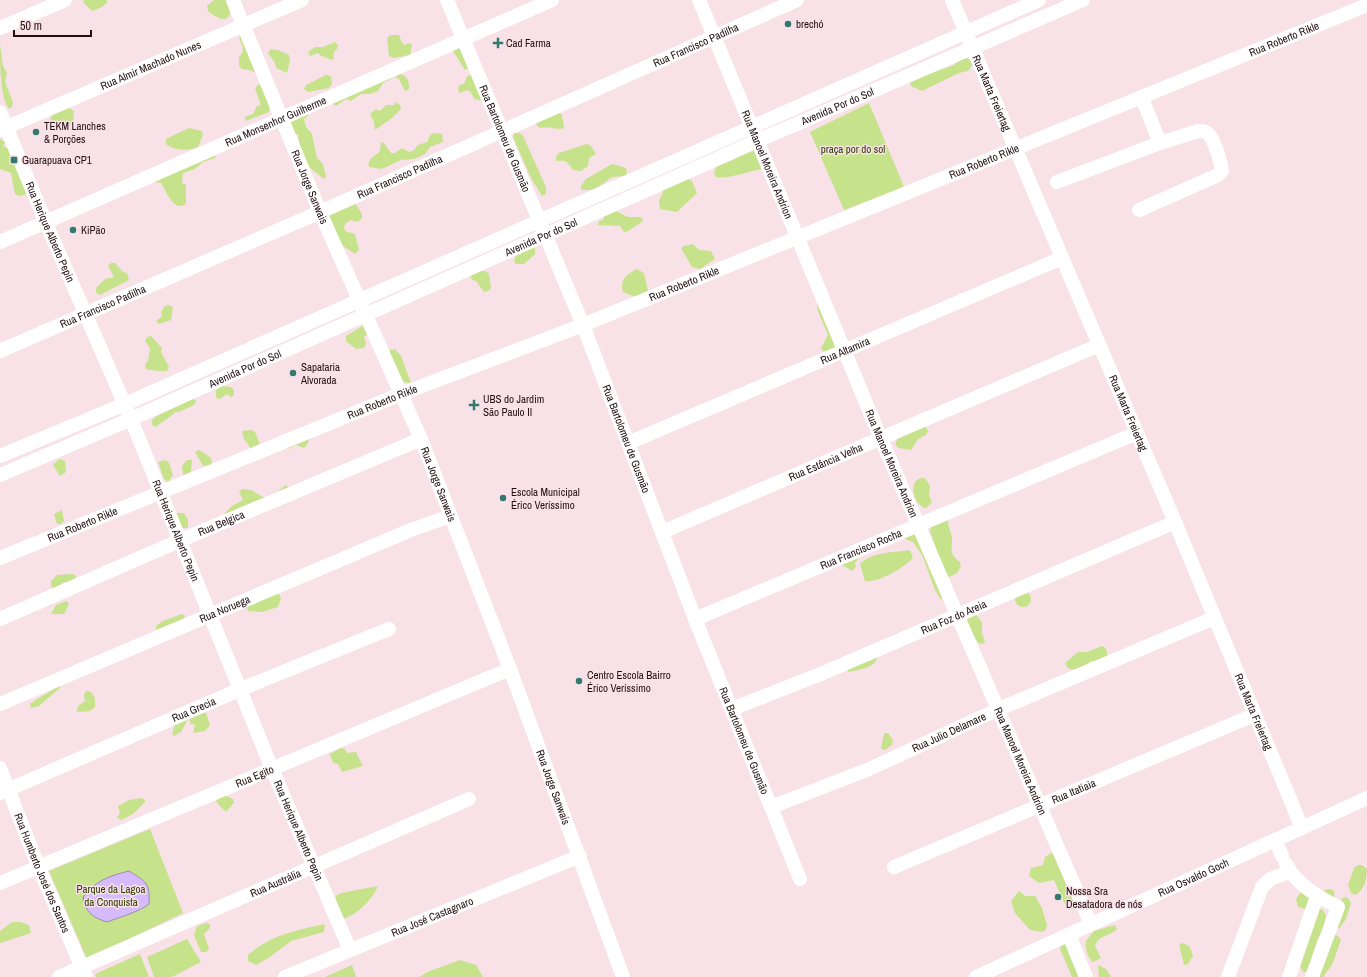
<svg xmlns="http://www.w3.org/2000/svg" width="1367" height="977" font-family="'Archivo Narrow',sans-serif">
<rect width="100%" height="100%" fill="#f8e2e7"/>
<!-- green -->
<g fill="#c6e28a">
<polygon points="84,0 107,0 107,3 100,8 92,11 83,2"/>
<path d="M214,0H228C235,23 222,23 208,11L207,6Z"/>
<path d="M242,34L258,70L254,72L250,70L242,69L239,66V57C246,51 242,45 239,38Z"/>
<polygon points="390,35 399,35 402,43 405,45 408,43 412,44 410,55 393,58 389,56 387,38"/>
<polygon points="335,42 338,45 337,49 334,52 333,60 321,56 318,53 310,56 308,52 315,47 323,47"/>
<path d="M0,44L3,66L7,73L5,82L13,102L12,107L9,109C0,98 0,61 0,44Z"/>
<polygon points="462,45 469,68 465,70 451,48"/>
<polygon points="270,49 278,50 289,55 290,61 287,73 276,68 275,63 268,53"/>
<polygon points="964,57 971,60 973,64 968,71 959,73 922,91 911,86 910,81 954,65"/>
<path d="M398,73C406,75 410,81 409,89L405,91L399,79L395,77L383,83L378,91L370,94H361L351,101L346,99L336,106L332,103Z"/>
<polygon points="473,74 483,101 474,99 471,92 467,90 459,93 458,88 460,85 464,84 467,76"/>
<polygon points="326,75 331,76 332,84 329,88 308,92 304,89 306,85"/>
<polygon points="266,84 270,104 269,112 245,121 245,117 253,114 257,106 261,105 255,88 258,85"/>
<polygon points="396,102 400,105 401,109 392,118 375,130 374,122 370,114 376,109 380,111 386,105 394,105"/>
<polygon points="869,103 904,187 844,210 810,132"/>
<polygon points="67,107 74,111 73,123 65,126 52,126 50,122 52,114"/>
<polygon points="307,112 309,115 304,119 306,127 312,134 317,158 323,164 326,176 324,179 310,168 301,154 298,135 295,133 289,121"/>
<path d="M559,112L562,115L564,128C556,131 549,125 541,128L537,126L536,121Z"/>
<path d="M189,128L202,131L203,135L198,147C189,151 173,151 166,144V139Z"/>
<path d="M438,133L442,134L443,142L430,147L425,154L414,159L401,160L382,169L369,167C367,158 375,157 380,151L381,142L384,143L391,153H395L402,148L409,152L413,151L418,145L427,142L431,134Z"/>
<polygon points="514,133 520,133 523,136 546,187 546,194 542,196 531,178 513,137"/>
<polygon points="0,139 5,142 3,146 11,150 27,194 19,196 15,194 11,173 0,169"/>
<path d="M587,144L591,146L596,154L589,158L588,166L581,171L573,170C566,161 568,160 556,161V157L559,153Z"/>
<path d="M753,148L765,169C750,170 729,180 716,177L714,173L717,166L733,160L742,152Z"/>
<path d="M216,155L215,158L203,162L195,169L183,173L182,183L186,185V204C173,212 167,192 161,183L153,182Z"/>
<polygon points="612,164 626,168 627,173 625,176 612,177 594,190 581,190 581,186 586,179"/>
<polygon points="688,179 692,181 697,193 677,212 660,209 659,201 664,189"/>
<polygon points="355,203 362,214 362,218 358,222 351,220 346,223 344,227 345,231 355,234 359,250 355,254 343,246 324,213"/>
<polygon points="616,211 628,217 642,217 643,221 628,231 624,232 620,226 598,225 599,221 603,220 604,216"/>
<polygon points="693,244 699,250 711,251 715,259 700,269 692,267 681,248 684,246"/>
<polygon points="535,246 535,254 524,264 516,264 514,261 517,253"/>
<polygon points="111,263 115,263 123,272 127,273 129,280 100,295 96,292 96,288 105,279 114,277 108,266"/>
<path d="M637,269L644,273L648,291L635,297L623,292C619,280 627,274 637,269Z"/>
<polygon points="477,271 485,271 489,274 491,288 488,291 484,292 476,281 472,280 470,276"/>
<polygon points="817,303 821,303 836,349 824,352 821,348 828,335 818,311"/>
<polygon points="169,305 173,307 171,320 159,324 156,321 162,316 161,312 165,306"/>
<polygon points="364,325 370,335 364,336 366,344 364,348 356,349 346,341 346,336"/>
<path d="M151,336L162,348L161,352L169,367L167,371C164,372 150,370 146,369L145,365L148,361L150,348L145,341L147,337Z"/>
<polygon points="395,349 401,356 411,383 403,382 389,355 390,350"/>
<polygon points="222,386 231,387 234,390 234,395 231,397 227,394 220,399 216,398 216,390"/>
<path d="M194,398L196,401L194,405L179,412H175C169,419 162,421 156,427L152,425V421L155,417Z"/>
<polygon points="921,427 926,427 928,431 926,435 918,439 911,450 899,448 895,445 898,437"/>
<polygon points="251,430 255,432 260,444 251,449 244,439 242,431"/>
<polygon points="310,437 307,445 304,448 296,445 288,449 285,445"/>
<polygon points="199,450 210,457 212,461 211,465 203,466 195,452"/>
<polygon points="59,459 65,461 66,472 60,476 53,465"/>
<polygon points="166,460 169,463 173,475 168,482 164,479 158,462"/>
<polygon points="187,460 192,460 191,472 183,475 182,466"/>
<path d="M921,478H925L930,486L929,495L932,502L926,508C914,506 907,482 921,478Z"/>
<polygon points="286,485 290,489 220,518 232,506 243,500 239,492 242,489 251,490 265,498 276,493"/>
<polygon points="62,510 64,521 61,524 57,524 54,514"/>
<polygon points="177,513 184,513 188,520 188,528 179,528 174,515"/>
<path d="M948,520C948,528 952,534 952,539C952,552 949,553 960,562L961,566L957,573L949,577L945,576L930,531L931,527Z"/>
<polygon points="912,533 920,537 943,596 941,600 935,590 922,555 913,542 905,539 903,536"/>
<path d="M910,550L913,558C904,568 878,583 865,581L860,564C874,551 892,553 910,550Z"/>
<polygon points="860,557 855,563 856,567 852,571 842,565"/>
<polygon points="73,574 76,576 76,580 73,583 64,582 54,589 51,586 51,581 57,575"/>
<polygon points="278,591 281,599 278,607 262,612 248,611 247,608 248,603"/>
<circle cx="1023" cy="599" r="8"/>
<polygon points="66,601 69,604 64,614 51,614 56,605"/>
<polygon points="975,613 982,622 982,634 985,641 983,644 978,643 965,620"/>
<polygon points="182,614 185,616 183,620 175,622 156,630 156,626 163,621"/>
<path d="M1102,646L1106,648L1108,657L1097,662L1091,661C1084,667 1070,676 1065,663L1078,652H1087Z"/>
<path d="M877,657C876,668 858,670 849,672L846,669Z"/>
<polygon points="59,686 61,687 39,706 31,708 30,704 34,701"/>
<polygon points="86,691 91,692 95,698 95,707 90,711 77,712 78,706 85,701 84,695"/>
<polygon points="200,713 206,713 210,725 205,731 193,733 195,725 191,724 189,719"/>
<polygon points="187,719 187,721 181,732 174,736 172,733 175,725"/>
<polygon points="884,733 888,733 893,740 892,745 885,750 881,749"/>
<polygon points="341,748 345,749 347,753 356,752 363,766 342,772 338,764 333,763 330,754"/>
<polygon points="224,795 233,799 234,803 226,812 217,803 216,799"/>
<polygon points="141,798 145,800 145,802 133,814 121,820 117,817 120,814 118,806 129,800"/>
<polygon points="150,829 183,913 87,959 49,871"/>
<polygon points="1053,852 1077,908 1069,910 1066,907 1054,880 1039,883 1029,876 1031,868 1043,865 1045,857"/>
<path d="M1358,865H1362L1367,869C1367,880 1364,890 1355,895L1351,893L1348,885L1354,868Z"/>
<path d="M378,886C373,899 356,916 342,919L333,904C334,901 335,897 337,895C341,892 370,888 378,886Z"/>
<polygon points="1330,889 1334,891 1335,900 1306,909 1298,907 1296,899 1301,892 1318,892"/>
<polygon points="1019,891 1025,896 1035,896 1042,908 1047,925 1046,929 1043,932 1030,930 1015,913 1011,901"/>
<polygon points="1344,897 1348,898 1351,903 1346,919 1339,929 1336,926 1341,900"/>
<polygon points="1322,909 1326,915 1323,931 1318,938 1307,972 1303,972 1299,964 1318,910"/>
<polygon points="12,922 20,922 29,925 31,933 0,943 0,931"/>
<polygon points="206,923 210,924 210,928 204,934 209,949 206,952 201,952 194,935 197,926"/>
<path d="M325,924L324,932L291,941L270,957L256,965L248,961V955C273,934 294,931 325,924Z"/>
<path d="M1115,925L1117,929C1110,937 1099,934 1095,946L1101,958L1093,962C1087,957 1085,948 1086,941L1094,931Z"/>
<polygon points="1333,935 1337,935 1341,940 1332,965 1323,977 1316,977"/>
<polygon points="187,939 201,962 172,977 154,977 147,957"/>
<polygon points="1065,943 1082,977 1072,977 1060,949 1061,945"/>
<polygon points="1183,943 1190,947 1193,956 1188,964 1184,965 1179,945"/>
<polygon points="140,954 149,977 96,977 95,974"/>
<polygon points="460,960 476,965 483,977 420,977 427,972"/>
<polygon points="352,965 356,977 325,977"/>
<polygon points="1098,965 1106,969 1111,977 1099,977"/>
</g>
<!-- water -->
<path fill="#d6bbfc" stroke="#a087b6" d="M129,871C146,882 150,882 149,904C139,912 120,917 107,922C92,917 86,913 83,897C95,881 109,876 129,871Z"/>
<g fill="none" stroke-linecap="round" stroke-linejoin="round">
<!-- minor -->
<g stroke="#fff" stroke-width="14">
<path id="s1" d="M233,0L320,212L421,439L510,669L623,977"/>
<path id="s2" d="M447,0L583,325L695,619L800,879"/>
<path id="s3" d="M699,0L881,439L1091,924"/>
<path id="s4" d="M952,0L1175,522L1302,828"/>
<polyline points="0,28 65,0"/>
<path id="s5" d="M0,112L46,223L131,419L272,769L350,950"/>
<path id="s6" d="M0,130L302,0"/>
<polyline points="1057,182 1160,143"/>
<path d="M1139,210L1218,175L1222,171C1221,163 1215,142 1210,136C1207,131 1203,131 1198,131L1160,143L1142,98"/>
<path id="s7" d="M0,242L552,0"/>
<path id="s8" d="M0,351L320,212L797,0"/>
<path id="s9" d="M628,443L1062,258"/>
<polyline points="0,456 125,404 1039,0"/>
<path id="s10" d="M0,475L131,419L757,141L1083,0"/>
<path id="s11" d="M662,532L1099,345"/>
<path id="s12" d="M0,558L401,394L583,325L1367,5"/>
<path id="s13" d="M0,619L181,540L421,439"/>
<path id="s14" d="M695,619L1137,433"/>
<path id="s15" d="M0,704L411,530L450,516"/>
<path id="s16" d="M732,709L823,673L1175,522"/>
<path id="s17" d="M0,768L39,868L86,977"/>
<path id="s18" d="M0,793L241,689L389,629"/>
<path id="s19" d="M771,807L867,770L999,709L1214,618"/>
<polyline points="1275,840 1282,856"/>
<path d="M1286,864C1297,885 1317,896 1338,907L1312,977"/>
<path id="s20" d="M894,867L1254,715"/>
<path id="s21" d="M0,883L510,669"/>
<polyline points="1069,935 1086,977"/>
<path id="s22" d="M59,977L469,799"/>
<path id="s23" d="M285,977L580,856"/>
<path id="s24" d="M976,977L1367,798"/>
<polyline points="1228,977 1262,887 1270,879 1290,872"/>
<polyline points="1289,977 1317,896"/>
</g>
</g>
<!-- markers -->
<g fill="#337970" stroke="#f8e2e7" stroke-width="1.5">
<circle cx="788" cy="24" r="4"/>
<path d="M496 37h4v4h4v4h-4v4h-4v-4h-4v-4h4z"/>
<circle cx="36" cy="132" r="4"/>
<rect x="10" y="156" width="8" height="8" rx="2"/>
<circle cx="73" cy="230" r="4"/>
<circle cx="293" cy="373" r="4"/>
<path d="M472 399h4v4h4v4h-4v4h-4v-4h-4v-4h4z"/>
<circle cx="503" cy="498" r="4"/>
<circle cx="579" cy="681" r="4"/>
<circle cx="1058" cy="897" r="4"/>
</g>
<g text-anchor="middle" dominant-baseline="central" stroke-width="3" stroke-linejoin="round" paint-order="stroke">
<!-- poi labels -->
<g font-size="11" fill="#220f14" stroke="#f8e2e7" text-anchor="start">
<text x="796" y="24">brechó</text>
<text x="506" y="43">Cad Farma</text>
<text x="44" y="126">TEKM Lanches<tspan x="44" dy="13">&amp; Porções</tspan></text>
<text x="22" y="160">Guarapuava CP1</text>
<text x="81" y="230">KiPão</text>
<text x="301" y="367">Sapataria<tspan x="301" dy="13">Alvorada</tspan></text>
<text x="483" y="399">UBS do Jardim<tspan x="483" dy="13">São Paulo II</tspan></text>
<text x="511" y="492">Escola Municipal<tspan x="511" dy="13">Érico Veríssimo</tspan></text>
<text x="587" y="675">Centro Escola Bairro<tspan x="587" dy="13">Érico Veríssimo</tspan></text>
<text x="1066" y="891">Nossa Sra<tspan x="1066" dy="13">Desatadora de nós</tspan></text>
</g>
<!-- street labels -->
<g font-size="11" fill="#220f14" stroke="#f8e2e7">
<text stroke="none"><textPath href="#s12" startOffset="1385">Rua Roberto Rikle</textPath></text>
<text stroke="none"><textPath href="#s8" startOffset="760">Rua Francisco Padilha</textPath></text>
<text stroke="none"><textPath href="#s6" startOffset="164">Rua Almir Machado Nunes</textPath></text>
<text stroke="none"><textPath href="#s4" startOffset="101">Rua Marta Freiertag</textPath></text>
<text stroke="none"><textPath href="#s10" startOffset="915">Avenida Por do Sol</textPath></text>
<text stroke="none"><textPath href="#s7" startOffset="301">Rua Monsenhor Guilherme</textPath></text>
<text stroke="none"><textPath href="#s2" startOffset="150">Rua Bartolomeu de Gusmão</textPath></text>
<text stroke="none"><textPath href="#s12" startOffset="1061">Rua Roberto Rikle</textPath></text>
<text stroke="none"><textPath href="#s3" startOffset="178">Rua Manoel Moreira Andrion</textPath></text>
<text stroke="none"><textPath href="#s8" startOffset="436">Rua Francisco Padilha</textPath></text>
<text stroke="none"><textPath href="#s1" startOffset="202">Rua Jorge Sanwais</textPath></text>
<text stroke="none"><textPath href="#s5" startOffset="130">Rua Herique Alberto Pepin</textPath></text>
<text stroke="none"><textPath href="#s10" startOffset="591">Avenida Por do Sol</textPath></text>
<text stroke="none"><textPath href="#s12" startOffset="737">Rua Roberto Rikle</textPath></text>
<text stroke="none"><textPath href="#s8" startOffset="112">Rua Francisco Padilha</textPath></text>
<text stroke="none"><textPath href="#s9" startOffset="236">Rua Altamira</textPath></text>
<text stroke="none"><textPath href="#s10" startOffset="267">Avenida Por do Sol</textPath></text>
<text stroke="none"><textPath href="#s12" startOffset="413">Rua Roberto Rikle</textPath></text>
<text stroke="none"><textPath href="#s4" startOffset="449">Rua Marta Freiertag</textPath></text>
<text stroke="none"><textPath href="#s2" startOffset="474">Rua Bartolomeu de Gusmão</textPath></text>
<text stroke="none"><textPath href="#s11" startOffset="178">Rua Estância Velha</textPath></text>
<text stroke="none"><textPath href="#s3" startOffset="502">Rua Manoel Moreira Andrion</textPath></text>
<text stroke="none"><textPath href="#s1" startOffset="526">Rua Jorge Sanwais</textPath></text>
<text stroke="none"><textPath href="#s13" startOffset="241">Rua Belgica</textPath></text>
<text stroke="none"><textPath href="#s12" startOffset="89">Rua Roberto Rikle</textPath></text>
<text stroke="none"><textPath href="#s5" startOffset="454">Rua Herique Alberto Pepin</textPath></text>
<text stroke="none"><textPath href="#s14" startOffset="180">Rua Francisco Rocha</textPath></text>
<text stroke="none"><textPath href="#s15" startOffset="244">Rua Noruega</textPath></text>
<text stroke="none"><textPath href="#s16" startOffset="240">Rua Foz do Areia</textPath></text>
<text stroke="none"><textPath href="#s18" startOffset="211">Rua Grecia</textPath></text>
<text stroke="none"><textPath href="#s4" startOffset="773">Rua Marta Freiertag</textPath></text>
<text stroke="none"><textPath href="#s19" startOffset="193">Rua Julio Delamare</textPath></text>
<text stroke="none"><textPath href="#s2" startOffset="798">Rua Bartolomeu de Gusmão</textPath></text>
<text stroke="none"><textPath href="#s3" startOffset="826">Rua Manoel Moreira Andrion</textPath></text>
<text stroke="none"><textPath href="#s21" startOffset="276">Rua Egito</textPath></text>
<text stroke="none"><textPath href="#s1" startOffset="850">Rua Jorge Sanwais</textPath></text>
<text stroke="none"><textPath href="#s20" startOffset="195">Rua Itatiaia</textPath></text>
<text stroke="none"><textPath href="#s5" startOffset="778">Rua Herique Alberto Pepin</textPath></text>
<text stroke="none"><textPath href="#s17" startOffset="113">Rua Humberto José dos Santos</textPath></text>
<text stroke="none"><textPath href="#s24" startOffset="239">Rua Osvaldo Goch</textPath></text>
<text stroke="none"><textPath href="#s22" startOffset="236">Rua Austrália</textPath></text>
<text stroke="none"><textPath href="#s23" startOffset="159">Rua José Castagnaro</textPath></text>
</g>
<!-- park labels -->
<g font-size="11" fill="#2e3b06" stroke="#f8e2e7">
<text x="853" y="149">praça por do sol</text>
<text x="111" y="889">Parque da Lagoa<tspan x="111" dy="13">da Conquista</tspan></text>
</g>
</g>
<!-- scale -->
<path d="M14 30v6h77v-6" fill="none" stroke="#220f14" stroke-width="2"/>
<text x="20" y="30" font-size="12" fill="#220f14" stroke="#f8e2e7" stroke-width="3" paint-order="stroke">50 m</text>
</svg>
